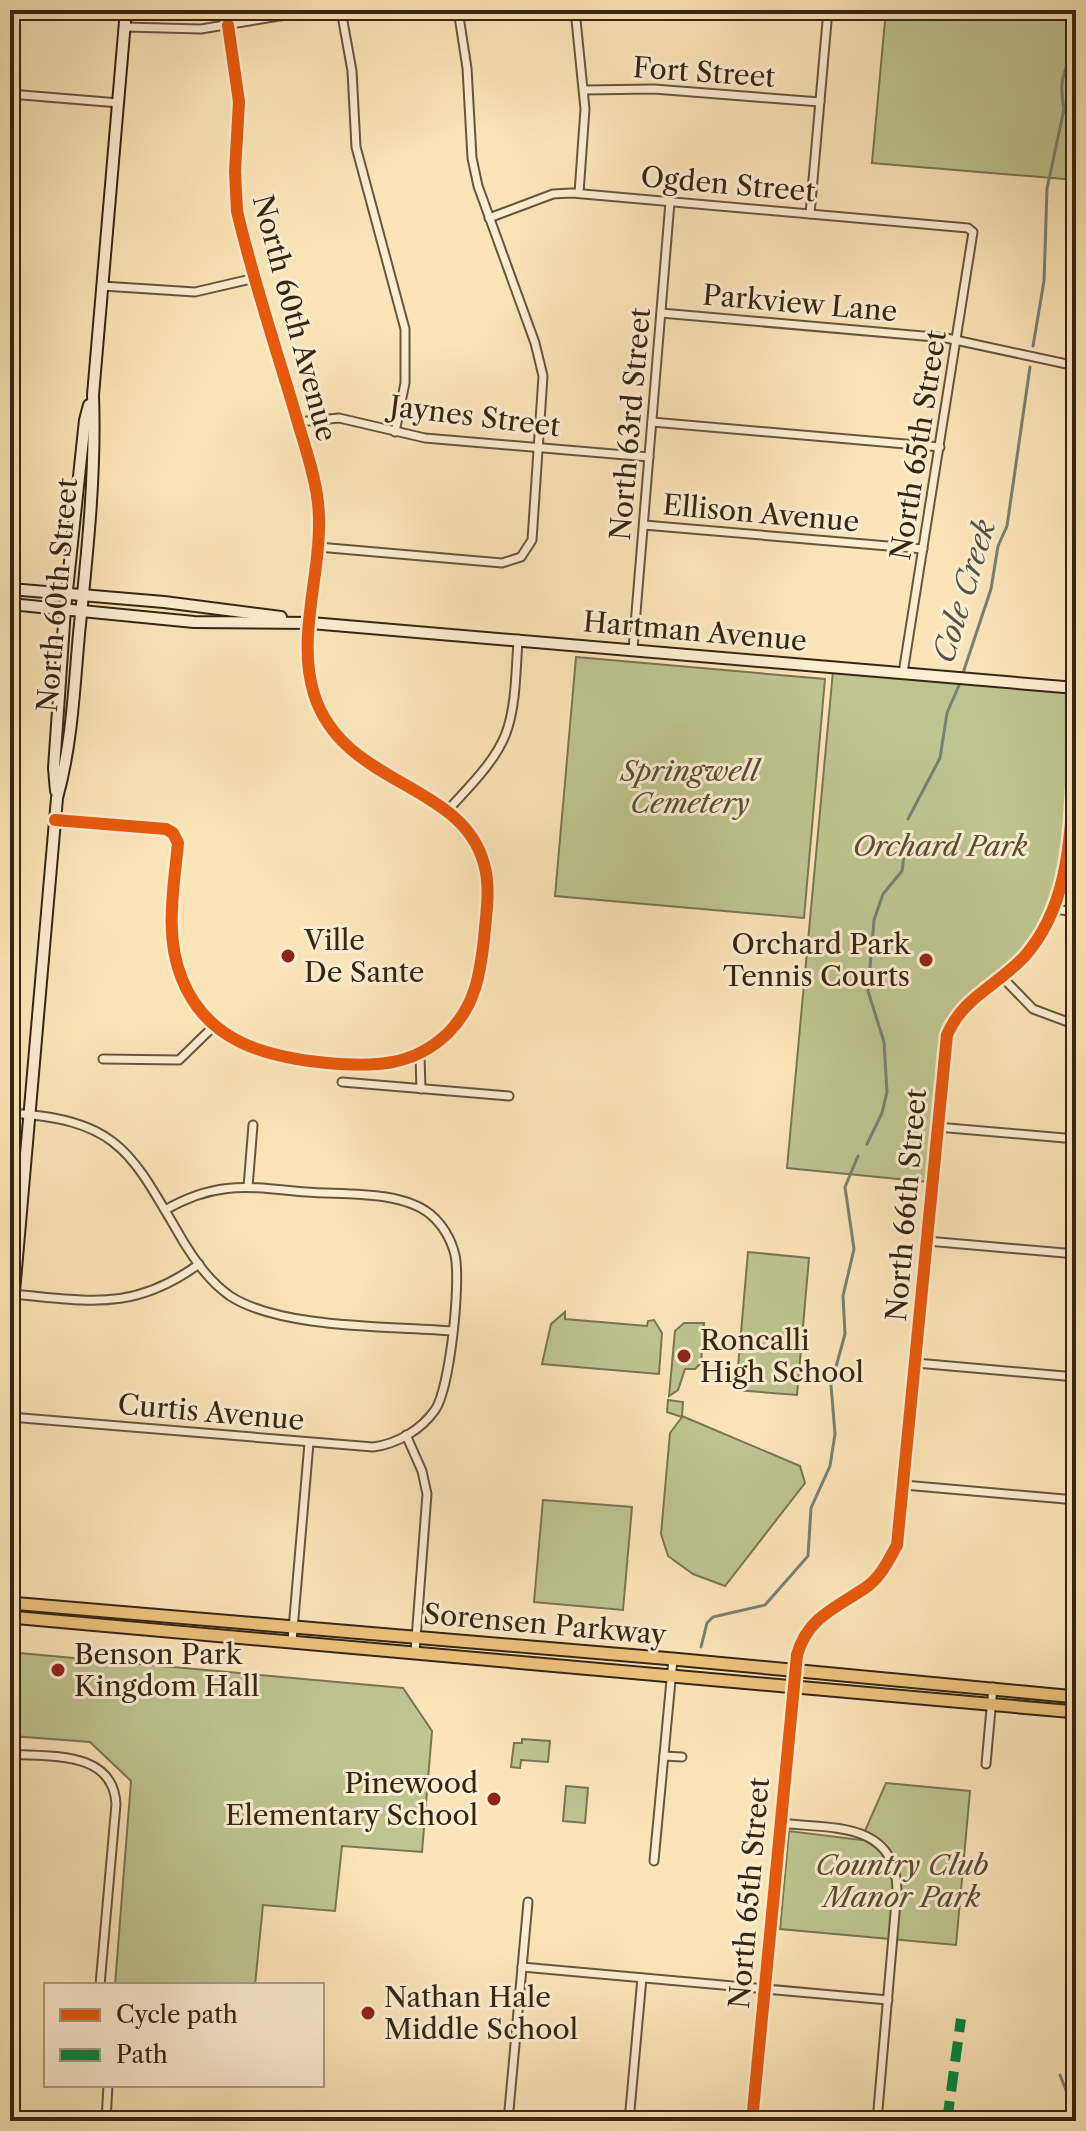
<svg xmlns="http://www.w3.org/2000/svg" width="1086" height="2131" font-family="'Libre Caslon Text',serif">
<rect width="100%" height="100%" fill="#fbe5b8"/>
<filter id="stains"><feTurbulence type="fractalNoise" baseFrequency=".0025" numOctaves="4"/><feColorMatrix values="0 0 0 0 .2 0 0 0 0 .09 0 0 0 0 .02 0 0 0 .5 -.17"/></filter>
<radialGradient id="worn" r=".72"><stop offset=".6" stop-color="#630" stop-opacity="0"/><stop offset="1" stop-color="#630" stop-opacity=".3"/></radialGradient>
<!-- green -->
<g fill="#bec58f" stroke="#7a7651" stroke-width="2">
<polygon points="886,10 1076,10 1076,180 872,163"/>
<polygon points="576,657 825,679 804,918 555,896"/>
<path d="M833,671L1070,692L1076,701C1070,776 1076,883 1029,945C999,984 955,992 940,1043L928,1182L787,1168Z"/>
<polygon points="748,1252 809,1258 797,1395 736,1390"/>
<polygon points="565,1312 565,1319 647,1326 648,1321 654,1320 662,1333 659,1374 542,1364 551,1324"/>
<polygon points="684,1323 704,1323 701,1363 695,1369 685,1369 678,1390 669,1396 675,1331"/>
<polygon points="668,1400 683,1402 682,1416 800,1466 805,1483 725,1586 693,1574 668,1556 661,1534 670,1433 682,1417 667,1412"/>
<polygon points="543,1500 632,1507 623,1610 534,1602"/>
<polygon points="19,1653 403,1688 432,1731 422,1852 342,1846 335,1911 263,1905 255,1985 115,1985 131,1781 90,1742 12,1736"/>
<polygon points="522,1739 550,1741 548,1762 521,1760 520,1768 511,1767 514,1743 522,1743"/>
<polygon points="886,1783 970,1791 956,1945 780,1929 789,1831 861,1840"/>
<polygon points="566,1786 588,1788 585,1823 563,1821"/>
</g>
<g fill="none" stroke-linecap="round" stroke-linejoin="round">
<!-- stream -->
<g stroke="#778177" stroke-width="3">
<path d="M1033,346L1044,281L1047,189L1064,109C1060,87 1060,71 1076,54"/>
<polyline points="962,676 991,589 998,546 1007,526 1030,367"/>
<polyline points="908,819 940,758 947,713 960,683"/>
<polyline points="867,1144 882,1113 887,1092 884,1042 868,991 874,920 883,894 902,871 907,833"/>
<polyline points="701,1647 707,1623 713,1617 765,1605 808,1556 811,1508 830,1466 835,1434 831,1385 845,1334 843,1296 854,1249 845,1187 858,1156"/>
<polyline points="1060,2075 1072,2105"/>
</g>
<!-- street casing -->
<g stroke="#66563c" stroke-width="11">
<g id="street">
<polyline points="341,10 352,71 356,147 405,329 405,383 395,432"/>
<polyline points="575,10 585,109 579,193"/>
<polyline points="125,27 201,29 316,10"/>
<polyline points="584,90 654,89 820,102"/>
<polyline points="10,94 119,103"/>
<polyline points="810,214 828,10"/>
<polyline points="489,218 553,194 572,193 968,228 973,232 903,673"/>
<polyline points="102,286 195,292 255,278"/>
<polyline points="661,313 946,338 1076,366"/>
<polyline points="297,422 339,418 425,438 649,457"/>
<polyline points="652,422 940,447"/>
<polyline points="644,525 923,549"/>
<polyline points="318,547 502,563 521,557 532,540 543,376 535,343 478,186 472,158 467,68 458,10"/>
<polyline points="1076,638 1073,680 1076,687"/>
<polyline points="633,649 670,202"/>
<path d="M447,811C513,741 513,735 518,639"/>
<path d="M55,820L166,829L173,833L178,843C174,887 164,936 182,979C207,1042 266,1057 327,1063C373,1067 413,1067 448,1033C475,1006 480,975 484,939C486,914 491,888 484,864C462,781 343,787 314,694C295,633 325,566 318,503C315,474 304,444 296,416C276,348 253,280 237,211L235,171L239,102L228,25"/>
<polyline points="1054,909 1076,912"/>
<polyline points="1002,977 1033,1009 1076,1025"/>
<polyline points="420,1056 421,1089"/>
<polyline points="103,1059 179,1060 215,1025"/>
<polyline points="342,1082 509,1096"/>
<path d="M10,1113C121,1120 131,1153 183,1241C196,1262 210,1282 230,1296C281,1329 390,1326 452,1331"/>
<polyline points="937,1127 1076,1139"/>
<polyline points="248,1187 253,1125"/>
<polyline points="927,1241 1076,1254"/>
<path d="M10,1294C87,1300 132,1313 199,1264"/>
<polyline points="916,1363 1076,1377"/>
<path d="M10,1417L373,1447C397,1444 421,1430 435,1410C450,1388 461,1283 455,1255C451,1239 443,1225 430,1214C400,1190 343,1195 306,1192C249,1187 217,1180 165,1210"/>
<polyline points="406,1435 422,1471 427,1494 415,1652"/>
<polyline points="904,1485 1076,1500"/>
<polyline points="292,1641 309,1443"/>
<path d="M10,1754C50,1757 113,1750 116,1804L100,1985"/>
<polyline points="664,1756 682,1757"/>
<polyline points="986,1764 993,1687"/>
<path d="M779,1823C829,1829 896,1820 897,1890L877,2121"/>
<polyline points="654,1861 673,1659"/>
<polyline points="522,1967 888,2000"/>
<polyline points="106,2121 108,2085"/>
<polyline points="508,2121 528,1902"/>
<polyline points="629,2121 642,1978"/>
<path d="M752,2121L797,1655C808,1616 838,1607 868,1586C882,1575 889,1559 897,1545L947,1035C963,997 997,986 1024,957C1075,900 1070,818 1076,746"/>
</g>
</g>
<!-- secondary casing -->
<g stroke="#352613" stroke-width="14">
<g id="secondary">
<polyline points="10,589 164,602 281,617"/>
<polyline points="10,604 194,622 311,623 1076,688"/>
<polyline points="56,791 54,768 65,609 85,420 89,405"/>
<path d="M10,1338L57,798C72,744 74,689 79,634C87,555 96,475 93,395L126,10"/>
</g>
</g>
<!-- primary casing -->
<g stroke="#352613" stroke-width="15">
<g id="primary">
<polyline points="10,1603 673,1659 1076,1697"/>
<polyline points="10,1617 1076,1712"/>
</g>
</g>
<!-- street -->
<use href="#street" stroke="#fceed1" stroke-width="7"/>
<!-- secondary -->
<use href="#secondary" stroke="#fceed1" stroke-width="10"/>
<!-- primary -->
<use href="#primary" stroke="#eec27c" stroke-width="11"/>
<!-- quiet -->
<polyline stroke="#00873e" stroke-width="10" stroke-dasharray="20 10" stroke-linecap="butt" points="947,2121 961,2019"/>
<!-- cycleway casing -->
<g stroke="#fceed1" stroke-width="17">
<g id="cycleway">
<path d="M55,820L166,829L173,833L178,843C174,887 164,936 182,979C207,1042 266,1057 327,1063C373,1067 413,1067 448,1033C475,1006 480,975 484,939C486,914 491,888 484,864C462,781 343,787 314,694C295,633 325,566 318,503C315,474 304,444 296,416C276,348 253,280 237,211L235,171L239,102L228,25"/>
<path d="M752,2121L797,1655C808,1616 838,1607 868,1586C882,1575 889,1559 897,1545L947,1035C963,997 997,986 1024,957C1075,900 1070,818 1076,746"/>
</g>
</g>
<!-- cycleway -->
<use href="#cycleway" stroke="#e8590c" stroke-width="12"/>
</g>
<!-- markers -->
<g fill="#8f2418" stroke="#fceed1" stroke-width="3">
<circle cx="288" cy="956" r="8"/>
<circle cx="926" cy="960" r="8"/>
<circle cx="684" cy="1356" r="8"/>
<circle cx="58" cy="1670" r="8"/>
<circle cx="494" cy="1799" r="8"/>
<circle cx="368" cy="2013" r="8"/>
</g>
<g text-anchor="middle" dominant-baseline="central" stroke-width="6" stroke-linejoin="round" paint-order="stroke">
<!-- street labels -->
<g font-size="28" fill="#352613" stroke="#fceed1">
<text transform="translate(704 72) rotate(4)">Fort Street</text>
<text transform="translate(728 184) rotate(5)">Ogden Street</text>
<text transform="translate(800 303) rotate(5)">Parkview Lane</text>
<text transform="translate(295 318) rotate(75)">North 60th Avenue</text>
<text transform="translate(475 416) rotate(7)">Jaynes Street</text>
<text transform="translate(630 424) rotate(-85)">North 63rd Street</text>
<text transform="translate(918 445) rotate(-81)">North 65th Street</text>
<text transform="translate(761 513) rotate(5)">Ellison Avenue</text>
<text transform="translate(57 595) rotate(-85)">North 60th Street</text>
<text transform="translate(695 631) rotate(5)">Hartman Avenue</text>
<text transform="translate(906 1205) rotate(-85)">North 66th Street</text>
<text transform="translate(211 1412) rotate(5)">Curtis Avenue</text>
<text transform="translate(545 1624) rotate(5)">Sorensen Parkway</text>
<text transform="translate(749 1893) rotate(-85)">North 65th Street</text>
</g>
<!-- park labels -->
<g font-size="28" font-style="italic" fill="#574e32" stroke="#fceed1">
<text x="690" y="771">Springwell<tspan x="690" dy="32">Cemetery</tspan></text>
<text x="940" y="846">Orchard Park</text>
<text x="902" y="1865">Country Club<tspan x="902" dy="32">Manor Park</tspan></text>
</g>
<!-- poi labels -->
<g font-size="28" fill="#352613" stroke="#fceed1" text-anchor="start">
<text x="304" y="940">Ville<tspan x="304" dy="32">De Sante</tspan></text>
<text x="910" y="944" text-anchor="end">Orchard Park<tspan x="910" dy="32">Tennis Courts</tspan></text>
<text x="700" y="1340">Roncalli<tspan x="700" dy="32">High School</tspan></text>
<text x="74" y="1654">Benson Park<tspan x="74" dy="32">Kingdom Hall</tspan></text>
<text x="478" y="1783" text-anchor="end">Pinewood<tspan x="478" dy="32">Elementary School</tspan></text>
<text x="384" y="1997">Nathan Hale<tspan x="384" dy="32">Middle School</tspan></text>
</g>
<!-- water labels -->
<g font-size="30" font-style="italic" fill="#565345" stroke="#fceed1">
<text transform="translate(964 591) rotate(-73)">Cole Creek</text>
</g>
</g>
<!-- margin -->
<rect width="1086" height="2131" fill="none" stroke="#fbe5b8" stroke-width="40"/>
<rect x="12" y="12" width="1062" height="2107" fill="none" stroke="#352613" stroke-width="4"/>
<rect x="20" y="20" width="1046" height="2091" fill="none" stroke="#352613" stroke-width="2"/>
<!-- legend -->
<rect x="44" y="1983" width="280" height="104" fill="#fceed1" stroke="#ac9e85" stroke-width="2"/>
<rect x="60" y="2009" width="40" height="12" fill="#e8590c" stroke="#ac9e85" stroke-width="2"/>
<text x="116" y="2023" font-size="24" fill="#352613">Cycle path</text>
<rect x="60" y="2049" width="40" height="12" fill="#00873e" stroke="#ac9e85" stroke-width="2"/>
<text x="116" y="2063" font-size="24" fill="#352613">Path</text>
<rect width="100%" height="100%" filter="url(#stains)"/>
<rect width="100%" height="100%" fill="url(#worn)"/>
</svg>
